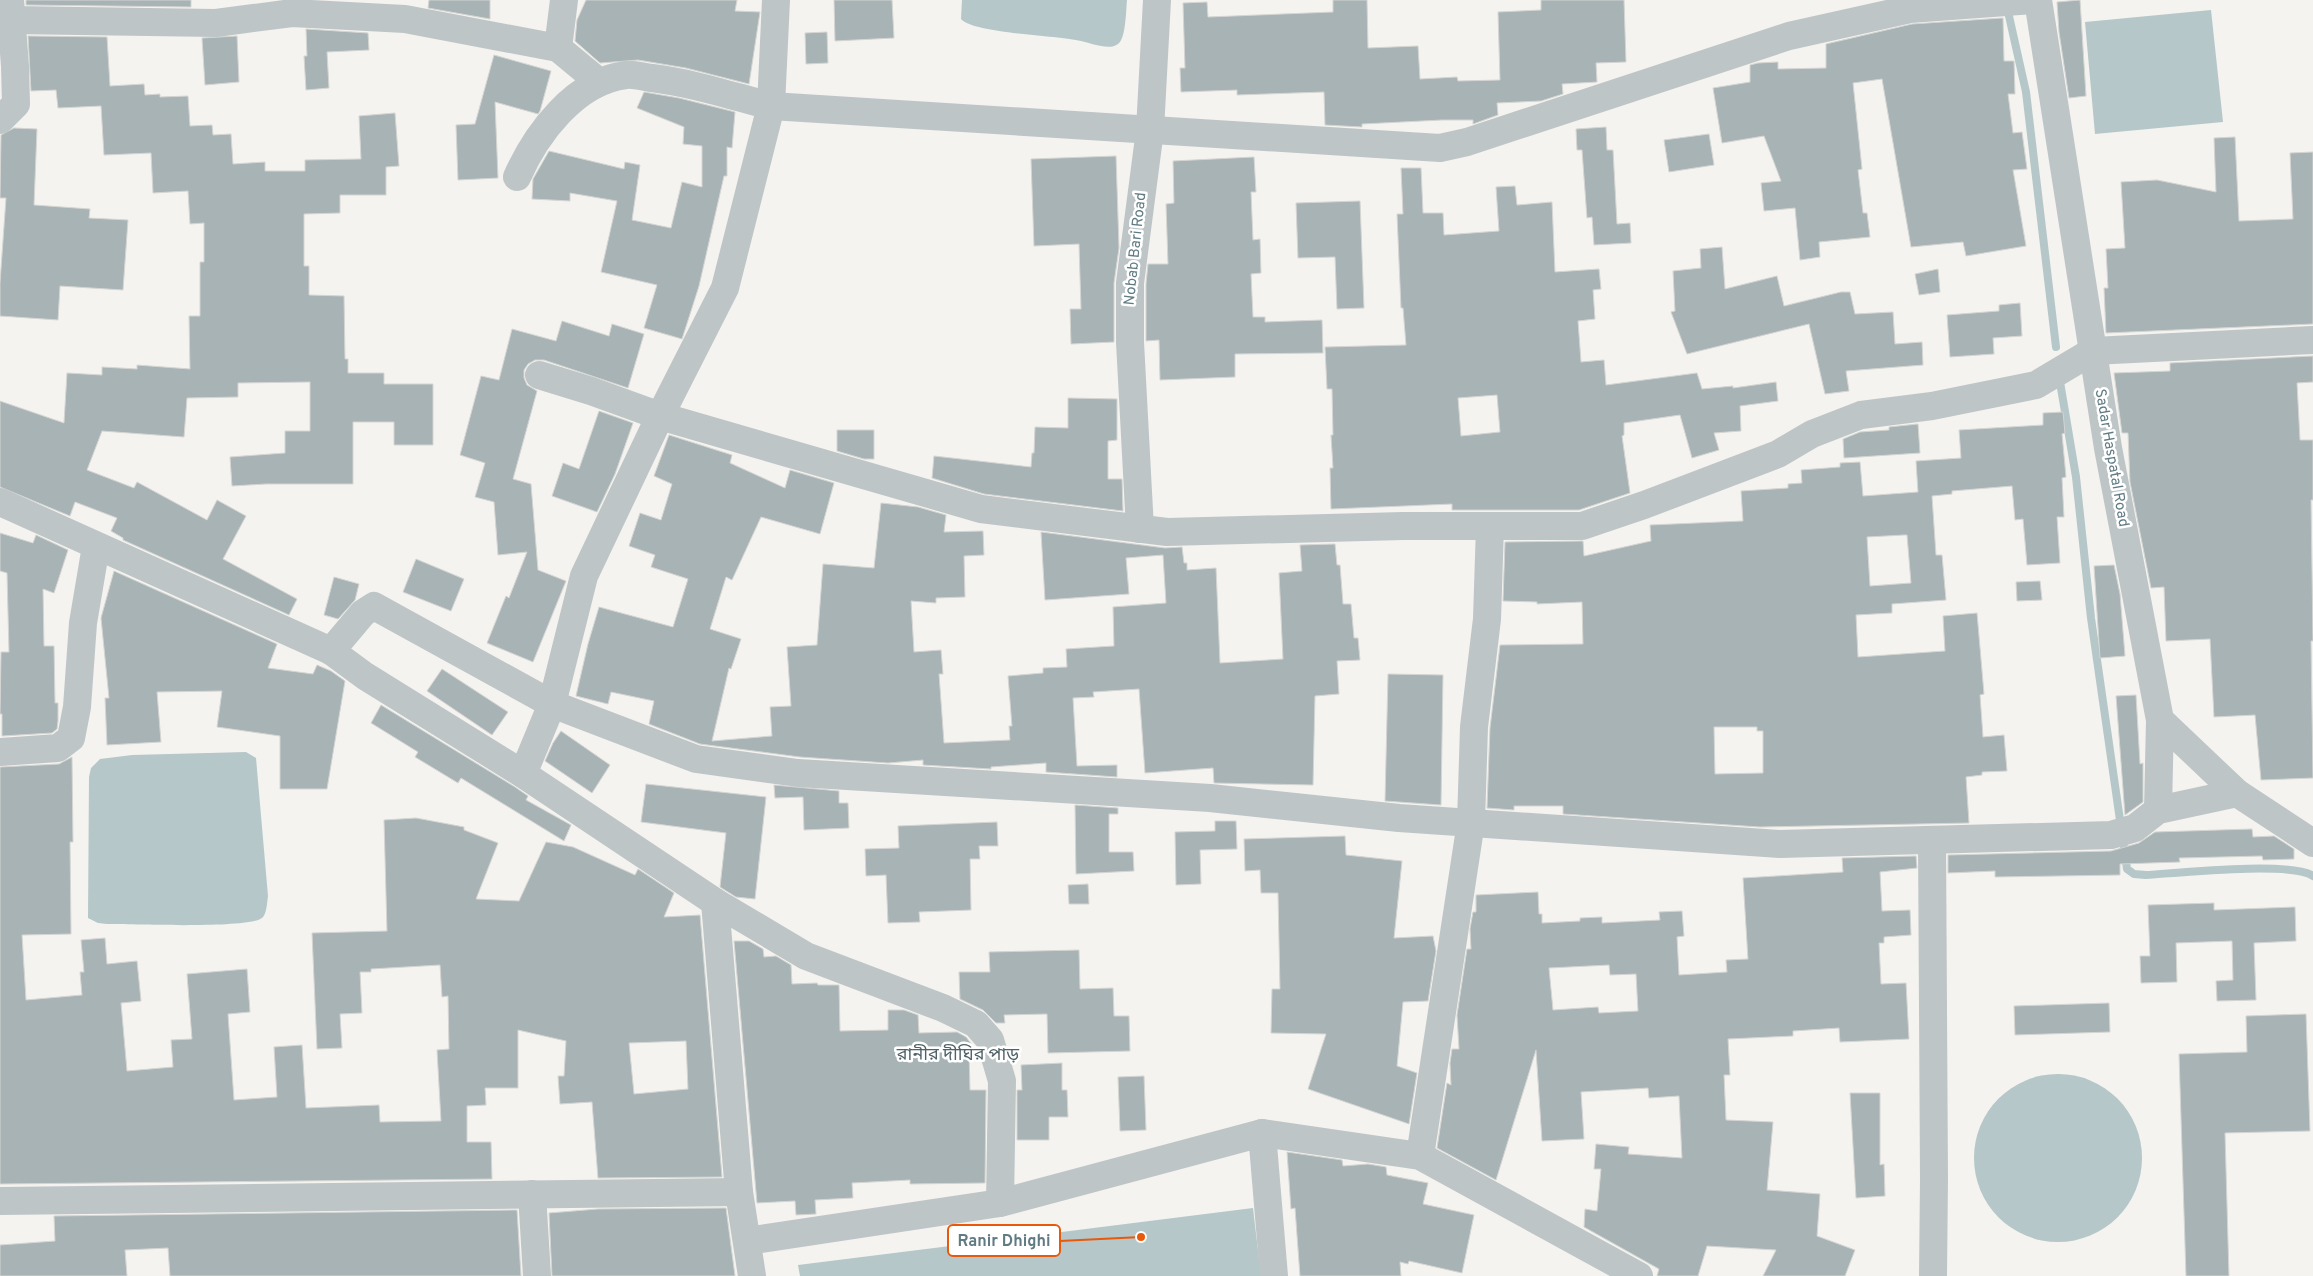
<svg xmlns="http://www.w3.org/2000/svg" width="2313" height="1276" font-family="Overpass,'Noto Sans Bengali',sans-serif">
<rect width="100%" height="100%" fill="#f4f3ef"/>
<!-- water -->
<g fill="#b5c7c8">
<path d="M962,0H1127C1126,9 1126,39 1118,44C1109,51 1091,43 1081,41C1057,35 975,34 961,19Z"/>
<polygon points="2211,10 2223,122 2095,134 2085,22"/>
<path d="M246,752L256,758L268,896C267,902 267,914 262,918C248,929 132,924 107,924L98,923L88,918L89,777L91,768L100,759L132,755Z"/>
<circle cx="2058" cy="1158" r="84"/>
<polygon points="1253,1208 1261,1276 800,1276 798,1265"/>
</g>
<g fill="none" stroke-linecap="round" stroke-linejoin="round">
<!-- stream -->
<g stroke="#b5c7c8" stroke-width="8">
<polyline points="2007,7 2026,92 2056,347"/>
<path d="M2060,382L2076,477L2091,618L2127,869L2134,874L2146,875C2177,873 2292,861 2313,876"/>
</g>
</g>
<!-- building -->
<g fill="#a7b3b5" stroke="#d5d5d2" fill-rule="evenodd">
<polygon points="26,0 191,0 191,7 26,5"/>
<polygon points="429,0 490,0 490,19 428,8"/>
<polygon points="586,0 737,0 735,11 760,12 749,84 686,68 638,60 600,63 575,41 577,20"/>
<polygon points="834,0 892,0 894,38 835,41"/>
<polygon points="1333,0 1367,0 1368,48 1418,46 1420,79 1457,77 1458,81 1500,80 1498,12 1541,10 1541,0 1624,0 1626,62 1596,63 1597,82 1562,84 1563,94 1541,101 1497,103 1498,115 1473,124 1473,120 1442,120 1362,124 1362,127 1325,125 1324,92 1237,95 1237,90 1181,92 1180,68 1185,68 1183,3 1207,2 1208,17 1333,12"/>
<polygon points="2080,0 2086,96 2069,98 2059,32 2057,2"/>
<polygon points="2003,18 2004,61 2014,61 2015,94 2008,94 2013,133 2022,132 2027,169 2013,170 2026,246 1966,256 1963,242 1911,247 1882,79 1853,83 1862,169 1858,170 1863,213 1867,213 1870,237 1819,242 1820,257 1800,260 1795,208 1764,211 1761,183 1781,181 1764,136 1722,143 1713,88 1750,82 1750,65 1758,63 1778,62 1778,69 1826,68 1826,44 1912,24"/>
<polygon points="306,29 368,33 369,50 327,52 329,88 306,90 304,56 307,56"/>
<polygon points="827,32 828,63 806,64 805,33"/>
<polygon points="28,36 107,37 110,86 144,84 145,95 160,94 160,97 188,96 190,126 212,125 213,135 231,134 233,164 265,162 265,171 305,171 305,160 361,159 359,116 395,113 399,166 386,167 386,195 340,195 340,213 304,214 304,266 309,266 309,295 344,296 345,359 348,359 348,373 384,373 384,384 433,384 433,445 394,445 394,422 353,422 353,484 266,484 232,486 230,457 285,453 285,431 310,431 310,382 238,383 238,397 187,398 184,437 102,431 87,470 134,488 137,482 207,520 217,500 246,516 223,559 297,599 289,615 123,540 123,538 111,531 117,518 75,502 70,516 0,487 0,401 64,423 67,373 102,375 102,367 137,369 137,365 190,369 189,316 200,316 200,262 204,262 204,223 190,224 188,191 153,193 151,153 104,155 101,106 58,108 56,90 31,91"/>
<polygon points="237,36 239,82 205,85 202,38"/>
<polygon points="494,55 551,71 540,111 538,114 495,102 498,178 458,180 456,125 475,124"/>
<polygon points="644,92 679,98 735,112 732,148 727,147 727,176 724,176 699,286 682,339 644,328 657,285 601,272 617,201 570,193 570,201 532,199 533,179 549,151 624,169 625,162 640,165 632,220 671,228 682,182 702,187 702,146 683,144 684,127 637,108"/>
<polygon points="1606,127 1607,150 1613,150 1617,224 1630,223 1631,243 1594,245 1592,217 1587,218 1582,150 1577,150 1576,129"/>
<polygon points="14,128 37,129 34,205 90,209 89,218 128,220 123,290 60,286 58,320 0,316 0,283 6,198 0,198 1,135"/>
<polygon points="1709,134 1714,165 1669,172 1664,140"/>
<polygon points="2235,137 2239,221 2293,219 2290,153 2313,152 2313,324 2106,333 2104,288 2108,288 2106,249 2125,248 2121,182 2157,180 2216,192 2214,138"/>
<polygon points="1116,156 1119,248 1114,283 1114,342 1071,344 1070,309 1081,309 1079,244 1034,246 1031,159"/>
<polygon points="1254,157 1256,192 1251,192 1253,240 1260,239 1261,273 1251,274 1253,317 1265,317 1265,322 1322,320 1323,353 1235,354 1235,377 1160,380 1159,340 1146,341 1146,284 1148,264 1168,264 1166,204 1174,203 1173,161"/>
<path d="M1401,168H1421L1423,213H1443L1444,235L1499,231L1496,187L1515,186L1517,205L1552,202L1555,272L1599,269L1601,289L1593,290L1595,319L1578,321L1581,362L1604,360L1606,385L1697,373L1702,389L1733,386V388L1776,382L1778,401L1740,406L1741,431L1714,433L1719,450L1692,458L1680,415L1624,423V435L1622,436L1630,493L1579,510H1452V504L1331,509L1330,468H1333L1331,435H1333L1332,389H1327L1325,347L1406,345L1403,308H1401L1397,214H1403ZM1497,395L1500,432L1461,436L1458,398Z"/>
<polygon points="1360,201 1364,308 1337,309 1335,257 1298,258 1296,203"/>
<polygon points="1722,247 1725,289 1777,276 1784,306 1841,292 1850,292 1855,314 1893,312 1895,344 1922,342 1923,365 1846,371 1849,391 1825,394 1809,324 1687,354 1671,312 1675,311 1673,271 1701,268 1700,249"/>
<polygon points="1938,269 1940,292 1919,295 1915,274"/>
<polygon points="2020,303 2022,336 1993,338 1994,354 1950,357 1947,315 1999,311 1999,305"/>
<polygon points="562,321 609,336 612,324 644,334 628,388 544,360 535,360 528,364 524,370 524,378 527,385 537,391 513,479 531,484 538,570 566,581 533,662 487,643 506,596 509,598 527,552 498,555 494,502 475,497 485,463 460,455 481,376 499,380 512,329 556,341"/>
<polygon points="2313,356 2313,382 2297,383 2300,440 2313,440 2313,500 2311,500 2313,641 2311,641 2313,778 2261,780 2255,715 2214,717 2210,639 2166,641 2164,587 2151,588 2130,482 2128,433 2122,433 2114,373 2170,371 2170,363"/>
<polygon points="1068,398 1117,399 1117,440 1108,441 1108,479 1122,479 1123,511 984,494 932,478 934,456 1031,467 1032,453 1034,453 1035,427 1068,428"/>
<polygon points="599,411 633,423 615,474 597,512 552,496 563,463 579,469"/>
<path d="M2063,412L2065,433L2062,434L2066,477L2062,478L2064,517H2057L2060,563L2027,565L2023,519L2015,520L2012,486L1952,491V494L1932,496L1936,555H1942L1946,600L1892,604V613L1856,615L1858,657L1945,651L1943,616L1977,613L1984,694L1980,695L1983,737L2004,735L2007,771L1982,772V775L1966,777L1969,823L1760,827L1563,814V806H1514V810L1487,808L1490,728L1500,645L1583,644L1582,602L1537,604V602L1503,601L1505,542L1583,541L1584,556L1651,541L1650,525L1743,521L1741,491L1788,488V484L1802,483L1801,470L1840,467V463L1860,462L1863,496L1918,492L1916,461L1961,458L1959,430L2043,425V413ZM1904,535H1907L1911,583L1870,586L1867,537ZM1714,727H1757V731H1763V773L1715,774Z"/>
<polygon points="1918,424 1920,453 1844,458 1843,439 1860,432 1889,430 1889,427"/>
<polygon points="837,430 874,430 874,459 864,459 837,451"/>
<polygon points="669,435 732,455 730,463 785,488 790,470 834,483 820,534 761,517 732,580 726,577 710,629 741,639 731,669 729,668 712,741 772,736 770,707 791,706 787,647 817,645 823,564 874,568 881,503 918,507 946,515 944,532 983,531 984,555 964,556 965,597 936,598 936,603 911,601 914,652 941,650 943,674 939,674 944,743 1010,740 1009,726 1012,726 1008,676 1043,673 1043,668 1067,667 1066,649 1114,646 1113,607 1166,603 1163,555 1126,558 1129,594 1045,600 1041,532 1165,548 1182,547 1184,563 1187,563 1187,570 1216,568 1220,663 1283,659 1279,573 1302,571 1300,545 1335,544 1337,565 1340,565 1343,604 1351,604 1354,638 1358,638 1360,660 1337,661 1339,694 1315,696 1313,785 1214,783 1213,768 1145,773 1139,689 1093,692 1094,697 1073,698 1077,766 1117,765 1117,777 1046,772 1046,763 991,767 991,769 923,765 923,760 888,763 800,757 700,744 649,724 654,701 611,692 608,704 576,696 588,644 599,607 673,627 688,579 651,567 655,555 629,546 640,513 661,520 672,484 654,476"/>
<polygon points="0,533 33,543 36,535 68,550 54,593 43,589 44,646 54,646 55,703 58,703 58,721 57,729 52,733 2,736 2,714 0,714 1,652 9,652 7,573 0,571"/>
<polygon points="416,559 464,579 451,611 403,592"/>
<polygon points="2114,565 2120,594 2125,656 2100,658 2094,566"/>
<polygon points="114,571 277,644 268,668 313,674 317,665 331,671 345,681 327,789 280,789 280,736 217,727 222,691 157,692 161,742 107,745 105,698 109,698 101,618"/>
<polygon points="334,577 359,584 355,600 338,619 324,615"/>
<polygon points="2040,581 2042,600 2017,601 2016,582"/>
<polygon points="442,669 508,712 492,735 427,691"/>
<polygon points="1388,674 1443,675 1441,805 1385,801"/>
<polygon points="2136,695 2140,764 2143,763 2143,802 2125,815 2116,696"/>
<polygon points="381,705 515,787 528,796 526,800 571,825 564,841 461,778 458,783 415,757 418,752 371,723"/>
<polygon points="561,731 610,765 592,793 545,761 553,743"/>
<path d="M72,757L73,842H70L71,934L22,935L26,1000L82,995L80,972H84L81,940L105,938L107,964L137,961L141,1001L121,1003L127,1071L173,1067L171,1040L192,1039L187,974L247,969L250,1012L228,1014L234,1100L277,1097L274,1047L302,1045L306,1108L379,1105L380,1122L441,1121L437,1050L449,1049L448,996L442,997L440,965L371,969V972H360L362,1013L340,1014L342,1048L317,1049L312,933L387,931L384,820L416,818L464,827V830L498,843L476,899L519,901L546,842L573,847L635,875L638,869L674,893L664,917L700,915L722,1177L598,1178L592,1102L560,1104L558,1076H564L566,1041L518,1030V1088H485L486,1105L467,1106V1142H491L492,1179L0,1184V767L59,764ZM686,1041L688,1089L634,1094L629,1043Z"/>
<polygon points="646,784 766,797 755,899 736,897 720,887 726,833 641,822"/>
<polygon points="774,785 839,791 839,803 848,803 849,828 804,830 803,797 775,798"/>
<polygon points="1075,805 1118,808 1118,814 1109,814 1109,852 1133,852 1134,871 1076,874"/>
<polygon points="1215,821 1236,821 1237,849 1200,850 1201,884 1176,885 1175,832 1215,831"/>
<polygon points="997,822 998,846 979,846 980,859 970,859 971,910 919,912 920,922 888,923 886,875 866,876 865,849 899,848 898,826"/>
<polygon points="2252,829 2253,837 2274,836 2294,849 2294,859 2263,860 2262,856 2179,858 2180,862 2120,864 2120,875 1995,877 1995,871 1948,873 1948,855 2111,851 2139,843 2155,832"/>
<polygon points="1345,836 1346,855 1402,861 1394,938 1433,936 1436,951 1428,1001 1403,1002 1397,1066 1417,1073 1409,1124 1308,1089 1326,1034 1271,1033 1272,989 1280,989 1278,893 1261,893 1260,870 1245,871 1244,839"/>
<path d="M1916,856L1917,868L1880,872L1882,911L1910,910L1911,935L1884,937V943H1879L1881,984L1906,983L1909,1039L1840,1042L1839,1028L1793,1031V1036L1728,1039L1730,1075H1724L1726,1120L1773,1122L1767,1190L1820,1194L1817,1236L1855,1250L1845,1276H1763L1776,1250L1707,1246L1698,1276H1657L1659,1269L1584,1227L1585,1209L1597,1211L1601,1169H1594L1596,1144L1629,1147L1628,1154L1682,1158L1679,1096L1649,1098L1648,1088L1581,1092L1584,1139L1542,1141L1536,1050L1496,1180L1437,1148L1447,1083L1451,1085L1450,1063L1452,1049H1459L1457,1015L1467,949H1471L1470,929L1473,912H1476V895L1538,892L1539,914H1542V923L1580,921V918L1602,917V923L1660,920L1659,912L1682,911L1684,936L1677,937L1679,975L1727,972L1726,960L1748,959L1743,878L1843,872L1842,858ZM1609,965L1610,975L1636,974L1638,1011L1599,1013L1598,1007L1553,1010L1549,968Z"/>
<polygon points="1088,884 1089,904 1069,904 1068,885"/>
<polygon points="2214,903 2214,910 2295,907 2296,941 2254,943 2256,1000 2217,1001 2216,981 2233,980 2232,941 2176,943 2177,982 2141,983 2140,956 2150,956 2148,905"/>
<polygon points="734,941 749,941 763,949 764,957 776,956 791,965 792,984 817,983 818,985 839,985 840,1031 888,1030 888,1010 904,1010 918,1015 919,1033 957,1032 966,1037 977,1051 969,1051 970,1090 986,1090 985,1183 910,1184 910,1180 852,1183 853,1198 815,1200 816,1214 796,1215 795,1201 757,1203"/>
<polygon points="1079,950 1080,989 1113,988 1114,1016 1129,1016 1130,1051 1048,1053 1047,1014 1004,1015 1005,1023 996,1023 983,1010 960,999 959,972 990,972 989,952"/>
<polygon points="2109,1003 2110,1032 2015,1035 2014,1006"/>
<polygon points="2306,1014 2310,1131 2225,1133 2229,1276 2186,1276 2179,1054 2247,1052 2246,1016"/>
<polygon points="1062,1063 1062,1090 1067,1090 1068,1117 1049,1117 1049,1140 1017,1140 1017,1090 1022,1090 1021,1065"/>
<polygon points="1144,1076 1146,1130 1120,1131 1118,1077"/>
<polygon points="1850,1093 1880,1093 1880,1165 1884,1164 1885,1196 1856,1198"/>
<polygon points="1287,1152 1342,1160 1343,1166 1368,1164 1386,1167 1387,1175 1428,1183 1423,1204 1474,1215 1462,1273 1409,1261 1408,1264 1400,1262 1401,1276 1300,1276 1295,1208 1291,1209"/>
<polygon points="726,1208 735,1276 552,1276 549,1213 598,1209"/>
<polygon points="517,1210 521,1276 170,1276 168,1248 125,1250 127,1276 0,1276 0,1245 55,1241 54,1216"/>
</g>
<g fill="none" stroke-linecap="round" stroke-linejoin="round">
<!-- minor -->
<g stroke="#bec5c7" stroke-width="28">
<polyline points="564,0 558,48 599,82"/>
<polyline points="2038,0 2108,448 2160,720 2158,810"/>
<polyline points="11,20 216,23 292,13 405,19 558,48"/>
<polyline points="0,120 16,104 15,66 10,0"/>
<path d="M517,177C536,134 575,81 626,75C634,74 644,77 652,78C693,83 732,96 771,106L1440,148L1467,142L1789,36L1910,9L2035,0"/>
<polyline points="539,375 591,391 660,416 981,509 1167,532 1403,526 1582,526 1644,505 1778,454 1812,434 1861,415 1932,406 2036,385 2093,351 2313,340"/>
<polyline points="0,502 331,651 365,676 523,774 715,902 806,956 943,1008 976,1024 990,1040 1002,1081 1000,1203 1262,1133 1420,1156 1639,1276"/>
<polyline points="1140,529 1130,342 1130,283 1150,130 1157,0"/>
<polyline points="331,651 363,613 374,606 552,704 696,759 798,773 1210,798 1399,818 1780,844 2111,835 2135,828 2158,810 2237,793"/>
<polyline points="2160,720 2237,793 2313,843"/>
<polyline points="0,752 58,748 71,738 77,707 83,623 96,546"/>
<polyline points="523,774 552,704 584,576 660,416 725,288 771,106 776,0"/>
<polyline points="1932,840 1934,1179 1933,1276"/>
<polyline points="715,902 739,1192 752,1276"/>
<polyline points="1262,1133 1274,1276"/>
<polyline points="1420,1156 1471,822 1474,727 1487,619 1490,526"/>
<polyline points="532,1194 537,1276"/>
<polyline points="0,1201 739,1192"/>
<polyline points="747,1241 1000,1203"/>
</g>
</g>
<g text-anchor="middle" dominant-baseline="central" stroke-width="5" stroke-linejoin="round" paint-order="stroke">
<!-- street labels -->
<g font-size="15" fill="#607b83" stroke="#fff">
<text transform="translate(1136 249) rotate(-84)">Nobab Bari Road</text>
<text transform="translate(2111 458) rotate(80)">Sadar Haspatal Road</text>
</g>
<!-- quarter labels -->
<g font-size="18" fill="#4f6268" stroke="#fff">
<text x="958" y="1055">রানীর দীঘির পাড়</text>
</g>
</g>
<!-- callouts -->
<path fill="none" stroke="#e8590c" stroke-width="2" d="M1141 1237L1060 1241"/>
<circle fill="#e8590c" stroke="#fff" stroke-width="2" cx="1141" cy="1237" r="5"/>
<rect fill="#fff" stroke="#e8590c" stroke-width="2" x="948" y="1225" width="112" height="31" rx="5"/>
<g font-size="16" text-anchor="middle" font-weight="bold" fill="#607b83">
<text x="1004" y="1246">Ranir Dhighi</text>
</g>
</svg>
